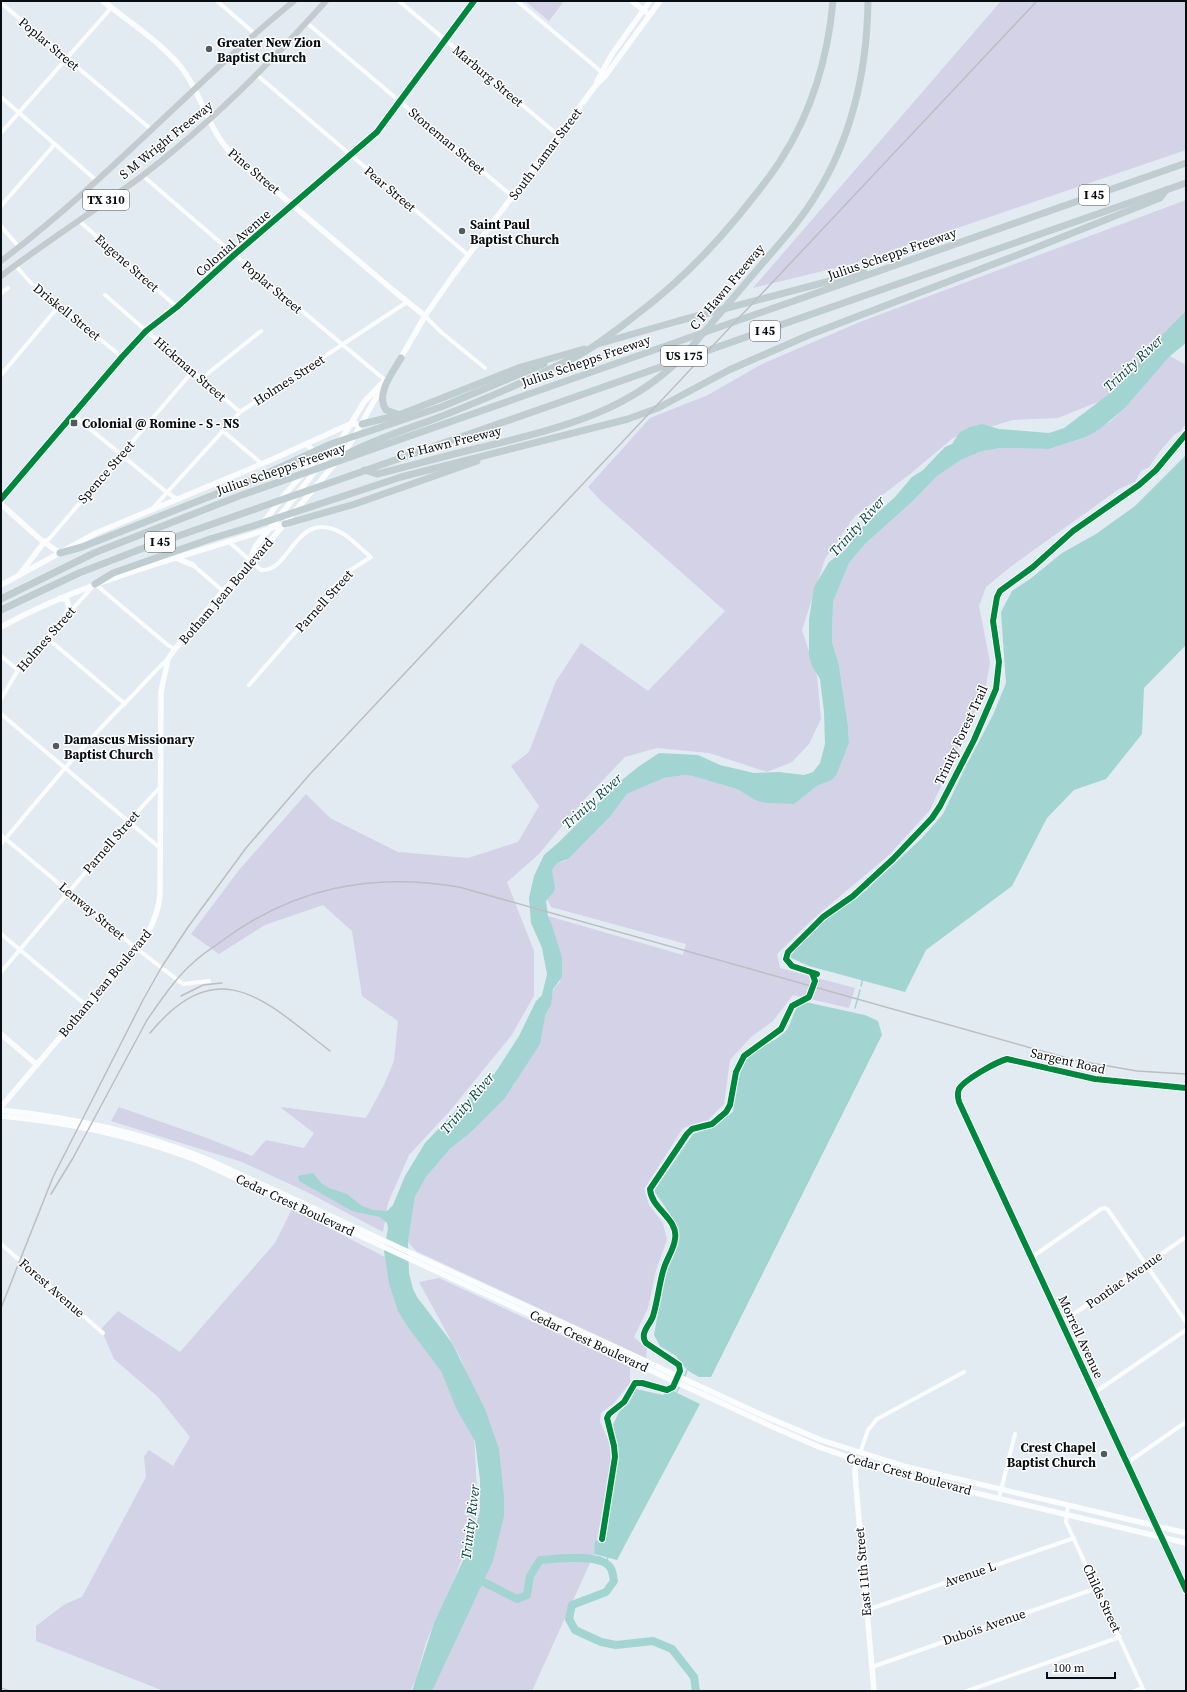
<svg xmlns="http://www.w3.org/2000/svg" width="1187" height="1692" font-family="'Source Serif 4',serif">
<rect width="100%" height="100%" fill="#e2ebf2"/>
<!-- green -->
<g fill="#d3d2e7">
<polygon points="525,1 564,1 549,21"/>
<polygon points="1001,1 1186,1 1186,150 852,264 753,288"/>
<polygon points="1186,200 1186,311 1140,374 1110,397 1058,418 1013,420 953,438 910,474 855,516 825,559 802,630 817,676 821,719 809,744 792,762 767,772 709,753 657,748 625,757 583,801 539,854 507,882 534,951 534,996 511,1036 449,1112 409,1155 388,1203 383,1232 307,1192 242,1162 111,1121 119,1107 207,1138 252,1156 266,1140 304,1148 314,1133 280,1107 366,1118 384,1085 394,1061 398,1021 362,996 352,931 323,905 265,925 219,954 191,934 239,870 306,794 330,818 398,852 468,858 518,842 539,806 511,766 529,752 556,681 581,643 648,691 725,611 601,501 588,487 650,418 708,395 762,364 860,322"/>
<path d="M1170,356L1186,365V423L1181,431L1174,435L1160,451L1149,467L1141,471L1135,482L1119,489L1013,565L986,587L979,606L990,662L985,691L930,810L889,855L813,919L777,954L780,968L855,988L849,1008L793,995L773,1021L751,1037L730,1060L724,1104L708,1120L683,1128L644,1189L649,1205L663,1223L667,1240L656,1270L648,1308L634,1337L647,1349L646,1358L416,1251L408,1242L415,1197L426,1177L450,1149L470,1133L514,1085L545,1016C554,1005 548,991 560,982L552,925L548,916L683,955L686,944L551,907L547,899C560,887 551,884 552,870L557,863L565,861L609,818L627,794L664,778L685,775L692,776L737,789L755,800L793,804L817,786L832,780L837,774L849,743L848,726L839,665L832,642L833,602L849,563L865,544L913,501L937,476L961,460L982,451L1002,448L1049,449L1086,437L1111,421L1125,408Z"/>
<polygon points="292,1209 387,1258 474,1432 478,1514 455,1577 426,1642 416,1679 410,1691 164,1691 36,1641 36,1626 65,1604 82,1597 146,1477 144,1457 149,1450 173,1466 190,1437 158,1397 114,1359 101,1329 118,1311 180,1352 275,1243"/>
<polygon points="439,1278 630,1367 630,1383 614,1403 601,1413 600,1422 609,1442 612,1463 594,1554 532,1691 427,1691 471,1593 485,1580 488,1423 461,1359 419,1282"/>
</g>
<!-- water -->
<g fill="#a2d5d2">
<polygon points="1186,311 1186,343 1170,356 1125,408 1100,429 1086,437 1049,449 1002,448 982,451 961,460 937,476 913,501 865,544 849,563 833,602 832,642 839,665 848,726 849,743 837,774 832,780 817,786 794,804 766,803 755,800 737,789 692,776 685,775 664,778 627,794 609,818 568,859 557,863 552,870 555,888 553,893 546,901 548,916 552,925 562,958 562,977 553,989 551,1005 545,1016 540,1044 505,1098 470,1133 450,1149 426,1177 415,1197 408,1242 409,1273 413,1289 417,1297 452,1343 485,1409 499,1449 504,1497 504,1516 493,1561 432,1691 412,1691 434,1623 465,1556 476,1526 480,1510 480,1480 475,1441 457,1410 441,1371 407,1326 398,1311 389,1283 384,1251 388,1228 387,1223 380,1217 352,1211 299,1181 298,1176 313,1173 321,1183 329,1188 347,1194 362,1206 373,1210 387,1211 393,1205 405,1176 425,1143 464,1102 495,1073 519,1036 536,1001 542,995 547,974 542,948 531,923 529,898 534,876 544,855 559,842 617,784 638,767 659,753 698,755 720,765 754,773 779,772 804,775 813,772 820,763 825,744 824,712 820,679 812,666 809,655 809,620 814,587 829,562 846,549 864,525 895,497 912,477 923,470 945,447 952,444 960,432 970,427 982,424 999,429 1049,433 1064,428 1113,391 1126,378 1150,347"/>
<polygon points="1186,455 1186,645 1144,688 1142,734 1106,779 1074,790 1047,818 1012,886 926,950 905,992 809,966 789,957 804,938 821,923 865,891 921,839 943,814 967,764 993,715 1006,683 1001,612 1012,591 1030,579 1062,553 1096,534 1135,506"/>
<path d="M805,1002L865,1015L878,1021L882,1035L711,1377H699L687,1370L676,1356L660,1346L654,1335L664,1278L678,1245V1231L670,1214L654,1191L693,1134L707,1129L733,1112C735,1099 736,1068 745,1059C755,1048 772,1044 784,1033C792,1025 792,1013 799,1004Z"/>
<polygon points="636,1389 663,1395 671,1390 700,1404 617,1560 594,1554 595,1541 603,1538 616,1465 617,1454 613,1425 619,1412 629,1403"/>
</g>
<g fill="none" stroke-linecap="round" stroke-linejoin="round">
<!-- stream -->
<g stroke="#a2d5d2" stroke-width="1.5">
<polyline points="861,986 863,978"/>
<polyline points="855,1008 860,990"/>
<polyline points="684,1378 687,1370"/>
<polyline points="676,1393 680,1386"/>
<polyline points="606,1563 608,1557"/>
</g>
<!-- river -->
<path stroke="#a2d5d2" stroke-width="8" d="M474,1577L517,1599L527,1595L530,1576L540,1560C555,1559 604,1552 611,1569C613,1572 613,1577 614,1581L606,1592L572,1605L569,1619L575,1630L601,1642L616,1645L653,1641L672,1649L694,1677L696,1691"/>
<!-- street -->
<g stroke="#fbfcfd" stroke-width="4">
<polyline points="217,1 254,33"/>
<polyline points="399,1 559,136"/>
<polyline points="517,1 604,74"/>
<polyline points="1,3 152,130"/>
<polyline points="307,23 513,197"/>
<polyline points="257,75 468,255"/>
<polyline points="1,97 97,181"/>
<polyline points="1,133 111,8"/>
<polyline points="142,175 229,250 385,380"/>
<polyline points="1,206 55,144"/>
<polyline points="78,220 177,307"/>
<polyline points="1,226 19,247"/>
<polyline points="15,265 31,283 122,357"/>
<polyline points="1,293 8,288"/>
<polyline points="105,295 240,412"/>
<polyline points="425,316 441,332 485,368"/>
<polyline points="1,375 59,306"/>
<polyline points="202,378 261,331"/>
<polyline points="72,414 164,490 178,500"/>
<polyline points="223,431 262,464"/>
<polyline points="1,499 122,357 146,331 177,307 234,255 377,132 474,1"/>
<polyline points="152,509 240,412 407,302"/>
<polyline points="45,541 49,539 193,371"/>
<path d="M228,541L261,570C291,573 295,507 342,533C352,539 362,550 371,557L349,571L249,685"/>
<polyline points="193,565 223,591"/>
<polyline points="46,637 125,704"/>
<polyline points="1,656 18,670"/>
<polyline points="1,699 18,670 95,584 169,646 175,649"/>
<polyline points="1,714 160,848"/>
<polyline points="1,835 136,948 183,984 209,981"/>
<path d="M1,844C41,797 79,749 123,705C139,690 151,674 168,659"/>
<polyline points="1,934 87,1006"/>
<polyline points="1,972 129,821 161,786"/>
<path d="M958,1093C961,1081 994,1063 1007,1059L1095,1079L1186,1088"/>
<polyline points="1,1244 103,1333"/>
<polyline points="1032,1257 1101,1209 1105,1208 1108,1210 1186,1322"/>
<polyline points="1062,1322 1186,1237"/>
<polyline points="1094,1393 1186,1330"/>
<polyline points="860,1453 868,1430 877,1419 964,1372"/>
<polyline points="1127,1463 1186,1422"/>
<polyline points="999,1498 1015,1434"/>
<polyline points="1068,1505 1066,1522 1144,1691"/>
<polyline points="867,1610 1074,1538"/>
<polyline points="872,1667 1097,1588"/>
<polyline points="967,1691 1120,1637"/>
<polyline points="1134,1691 1142,1688"/>
</g>
<!-- secondary -->
<g stroke="#fbfcfd" stroke-width="5.5">
<path d="M103,1C129,22 168,47 186,74C203,100 209,130 231,153L394,291L425,316"/>
<polyline points="632,1 646,12"/>
<polyline points="597,81 612,54 650,1"/>
<polyline points="399,361 425,316 452,277 596,85 606,75 660,1"/>
<polyline points="1,504 41,540 60,553"/>
<polyline points="262,524 286,493 314,462 315,453 307,444"/>
<polyline points="176,558 193,565"/>
<polyline points="250,560 255,547 344,435 364,402 385,380"/>
<polyline points="20,574 45,541"/>
<polyline points="1,585 96,533 262,464 350,424 362,424"/>
<path d="M60,598L67,600C69,606 69,609 66,615"/>
<path d="M1,627C90,578 189,556 284,524"/>
<polyline points="1,1034 37,1065"/>
<polyline points="958,1093 959,1102 1186,1590"/>
<path d="M1,1107L146,936C154,922 159,910 160,894L161,692L168,659L175,649L223,591L261,552L347,449L382,387"/>
<path d="M1,1110C75,1118 140,1132 209,1160L762,1415L821,1440L907,1467L1186,1533"/>
<path d="M1,1116C69,1122 133,1136 196,1160L773,1427L819,1447L900,1475L1186,1543"/>
<polyline points="858,1459 855,1470 856,1486 874,1691"/>
</g>
<!-- primary -->
<g stroke="#c4cbce" stroke-width="6">
<path d="M1,261C106,182 193,83 294,1"/>
<path d="M1,276C47,241 96,210 142,176C210,124 269,64 326,1"/>
</g>
<!-- highway -->
<g stroke="#c0cdd0" stroke-width="7">
<polyline points="598,344 678,321 864,272"/>
<path d="M397,414L386,410C375,394 393,372 401,358"/>
<polyline points="362,424 399,415 521,367 584,349"/>
<path d="M347,454C374,440 401,431 429,421C476,403 523,383 569,360C593,349 615,331 636,315C676,285 708,253 740,214C754,196 770,178 782,158C812,111 828,56 833,1"/>
<path d="M364,470L377,474C413,465 448,455 483,447C560,428 631,412 687,352C712,323 737,293 762,264C781,242 801,220 816,195C853,136 867,70 868,1"/>
<polyline points="285,524 355,504 477,461"/>
<polyline points="60,553 82,547 259,477 331,444 441,407 544,364"/>
<polyline points="95,584 113,573 210,539 253,526 401,477 628,419 658,408 729,370 809,335 1025,252 1160,198 1166,190"/>
<polyline points="1,599 94,553 239,496 1186,163"/>
<polyline points="1,610 79,573 141,549 1186,183"/>
</g>
<!-- tram -->
<polyline stroke="#bcbec0" stroke-width="1" points="1,1688 11,1691"/>
<!-- rail -->
<g stroke="#bcbec0" stroke-width="1.5">
<polyline points="181,996 203,985 222,983"/>
<path d="M150,1033C219,950 265,1001 330,1051"/>
<path d="M51,1194L73,1158L147,1020C161,1000 176,977 195,961C202,954 211,949 219,943C292,888 370,872 459,887L1074,1060L1137,1071L1186,1074"/>
<polyline points="1,1308 53,1177 143,1000 161,968 188,927 246,848 310,774 1037,1"/>
</g>
<!-- cycleway casing -->
<g stroke="#fff" stroke-width="8">
<g id="cycleway">
<polyline points="1,499 122,357 146,331 177,307 234,255 377,132 474,1"/>
<polyline points="817,974 792,966 786,959 788,952 823,917 853,896 893,859 932,818 940,806 974,740 996,689 999,662 993,621 997,597 1000,591 1033,567 1073,531 1139,485 1156,470 1186,434"/>
<path d="M1186,1088L1095,1079L1007,1059C996,1062 964,1080 959,1089C957,1093 958,1098 959,1102L1186,1590"/>
<path d="M602,1539L615,1457L614,1446L607,1418L609,1414L624,1402L635,1383H642L667,1390L673,1387L680,1371L679,1365L646,1343C639,1333 650,1325 653,1316C658,1300 659,1283 664,1268C667,1258 674,1249 675,1239C679,1219 651,1209 650,1189L687,1134L692,1129L712,1124L726,1112L730,1105L736,1072L744,1056L781,1029L792,1006L809,997L815,981L812,973"/>
</g>
</g>
<!-- cycleway -->
<use href="#cycleway" stroke="#00873e" stroke-width="6"/>
</g>
<!-- markers -->
<g fill="#545b60" stroke="#fff" stroke-width="1.5">
<circle cx="209" cy="49" r="4"/>
<circle cx="462" cy="231" r="4"/>
<rect x="70" y="419" width="8" height="8" rx="2"/>
<circle cx="56" cy="746" r="4"/>
<circle cx="1104" cy="1454" r="4"/>
</g>
<g text-anchor="middle" dominant-baseline="central" stroke-width="3" stroke-linejoin="round" paint-order="stroke">
<!-- shield labels -->
<g fill="#fff" stroke="#515658" stroke-width="1">
<rect x="1079" y="185" width="30" height="20" rx="3"/>
<rect x="83" y="190" width="46" height="20" rx="3"/>
<rect x="750" y="321" width="30" height="20" rx="3"/>
<rect x="661" y="346" width="46" height="20" rx="3"/>
<rect x="145" y="532" width="30" height="20" rx="3"/>
</g>
<g font-size="12" font-weight="bold" fill="#070d11">
<text x="1094" y="195">I 45</text>
<text x="106" y="200">TX 310</text>
<text x="765" y="331">I 45</text>
<text x="684" y="356">US 175</text>
<text x="160" y="542">I 45</text>
</g>
<!-- poi labels -->
<g font-size="13" font-weight="bold" fill="#070d11" stroke="#fff" text-anchor="start">
<text x="217" y="42">Greater New Zion<tspan x="217" dy="15">Baptist Church</tspan></text>
<text x="470" y="224">Saint Paul<tspan x="470" dy="15">Baptist Church</tspan></text>
<text x="82" y="423">Colonial @ Romine - S - NS</text>
<text x="64" y="739">Damascus Missionary<tspan x="64" dy="15">Baptist Church</tspan></text>
<text x="1096" y="1447" text-anchor="end">Crest Chapel<tspan x="1096" dy="15">Baptist Church</tspan></text>
</g>
<!-- street labels -->
<g font-size="13" fill="#070d11" stroke="#fff">
<text transform="translate(49 44) rotate(40)">Poplar Street</text>
<text transform="translate(488 76) rotate(40)">Marburg Street</text>
<text transform="translate(166 140) rotate(-39)">S M Wright Freeway</text>
<text transform="translate(447 141) rotate(40)">Stoneman Street</text>
<text transform="translate(545 154) rotate(-53)">South Lamar Street</text>
<text transform="translate(254 171) rotate(40)">Pine Street</text>
<text transform="translate(390 189) rotate(40)">Pear Street</text>
<text transform="translate(233 243) rotate(-41)">Colonial Avenue</text>
<text transform="translate(892 254) rotate(-19)">Julius Schepps Freeway</text>
<text transform="translate(127 263) rotate(41)">Eugene Street</text>
<text transform="translate(272 287) rotate(40)">Poplar Street</text>
<text transform="translate(727 287) rotate(-50)">C F Hawn Freeway</text>
<text transform="translate(67 312) rotate(39)">Driskell Street</text>
<text transform="translate(586 361) rotate(-19)">Julius Schepps Freeway</text>
<text transform="translate(190 369) rotate(41)">Hickman Street</text>
<text transform="translate(289 380) rotate(-33)">Holmes Street</text>
<text transform="translate(449 443) rotate(-14)">C F Hawn Freeway</text>
<text transform="translate(281 469) rotate(-19)">Julius Schepps Freeway</text>
<text transform="translate(106 472) rotate(-49)">Spence Street</text>
<text transform="translate(226 591) rotate(-49)">Botham Jean Boulevard</text>
<text transform="translate(324 601) rotate(-48)">Parnell Street</text>
<text transform="translate(46 639) rotate(-49)">Holmes Street</text>
<text transform="translate(961 735) rotate(-65)">Trinity Forest Trail</text>
<text transform="translate(111 842) rotate(-49)">Parnell Street</text>
<text transform="translate(92 911) rotate(40)">Lenway Street</text>
<text transform="translate(105 983) rotate(-50)">Botham Jean Boulevard</text>
<text transform="translate(1068 1061) rotate(13)">Sargent Road</text>
<text transform="translate(295 1205) rotate(25)">Cedar Crest Boulevard</text>
<text transform="translate(1124 1280) rotate(-35)">Pontiac Avenue</text>
<text transform="translate(52 1288) rotate(41)">Forest Avenue</text>
<text transform="translate(1081 1337) rotate(65)">Morrell Avenue</text>
<text transform="translate(589 1341) rotate(25)">Cedar Crest Boulevard</text>
<text transform="translate(909 1474) rotate(15)">Cedar Crest Boulevard</text>
<text transform="translate(863 1572) rotate(-95)">East 11th Street</text>
<text transform="translate(970 1574) rotate(-19)">Avenue L</text>
<text transform="translate(1102 1598) rotate(65)">Childs Street</text>
<text transform="translate(984 1627) rotate(-19)">Dubois Avenue</text>
</g>
<!-- water labels -->
<g font-size="14" font-style="italic" fill="#01433e" stroke="#fff">
<text transform="translate(1133 363) rotate(-43)">Trinity River</text>
<text transform="translate(857 526) rotate(-48)">Trinity River</text>
<text transform="translate(592 801) rotate(-42)">Trinity River</text>
<text transform="translate(467 1103) rotate(-50)">Trinity River</text>
<text transform="translate(470 1522) rotate(-83)">Trinity River</text>
</g>
</g>
<!-- border -->
<rect width="1187" height="1692" fill="none" stroke="#070d11" stroke-width="4"/>
<!-- scale -->
<path d="M1047 1672v6h68v-6" fill="none" stroke="#070d11" stroke-width="2"/>
<text x="1053" y="1672" font-size="12" fill="#070d11" stroke="#ffffff" stroke-width="3" paint-order="stroke">100 m</text>
</svg>
